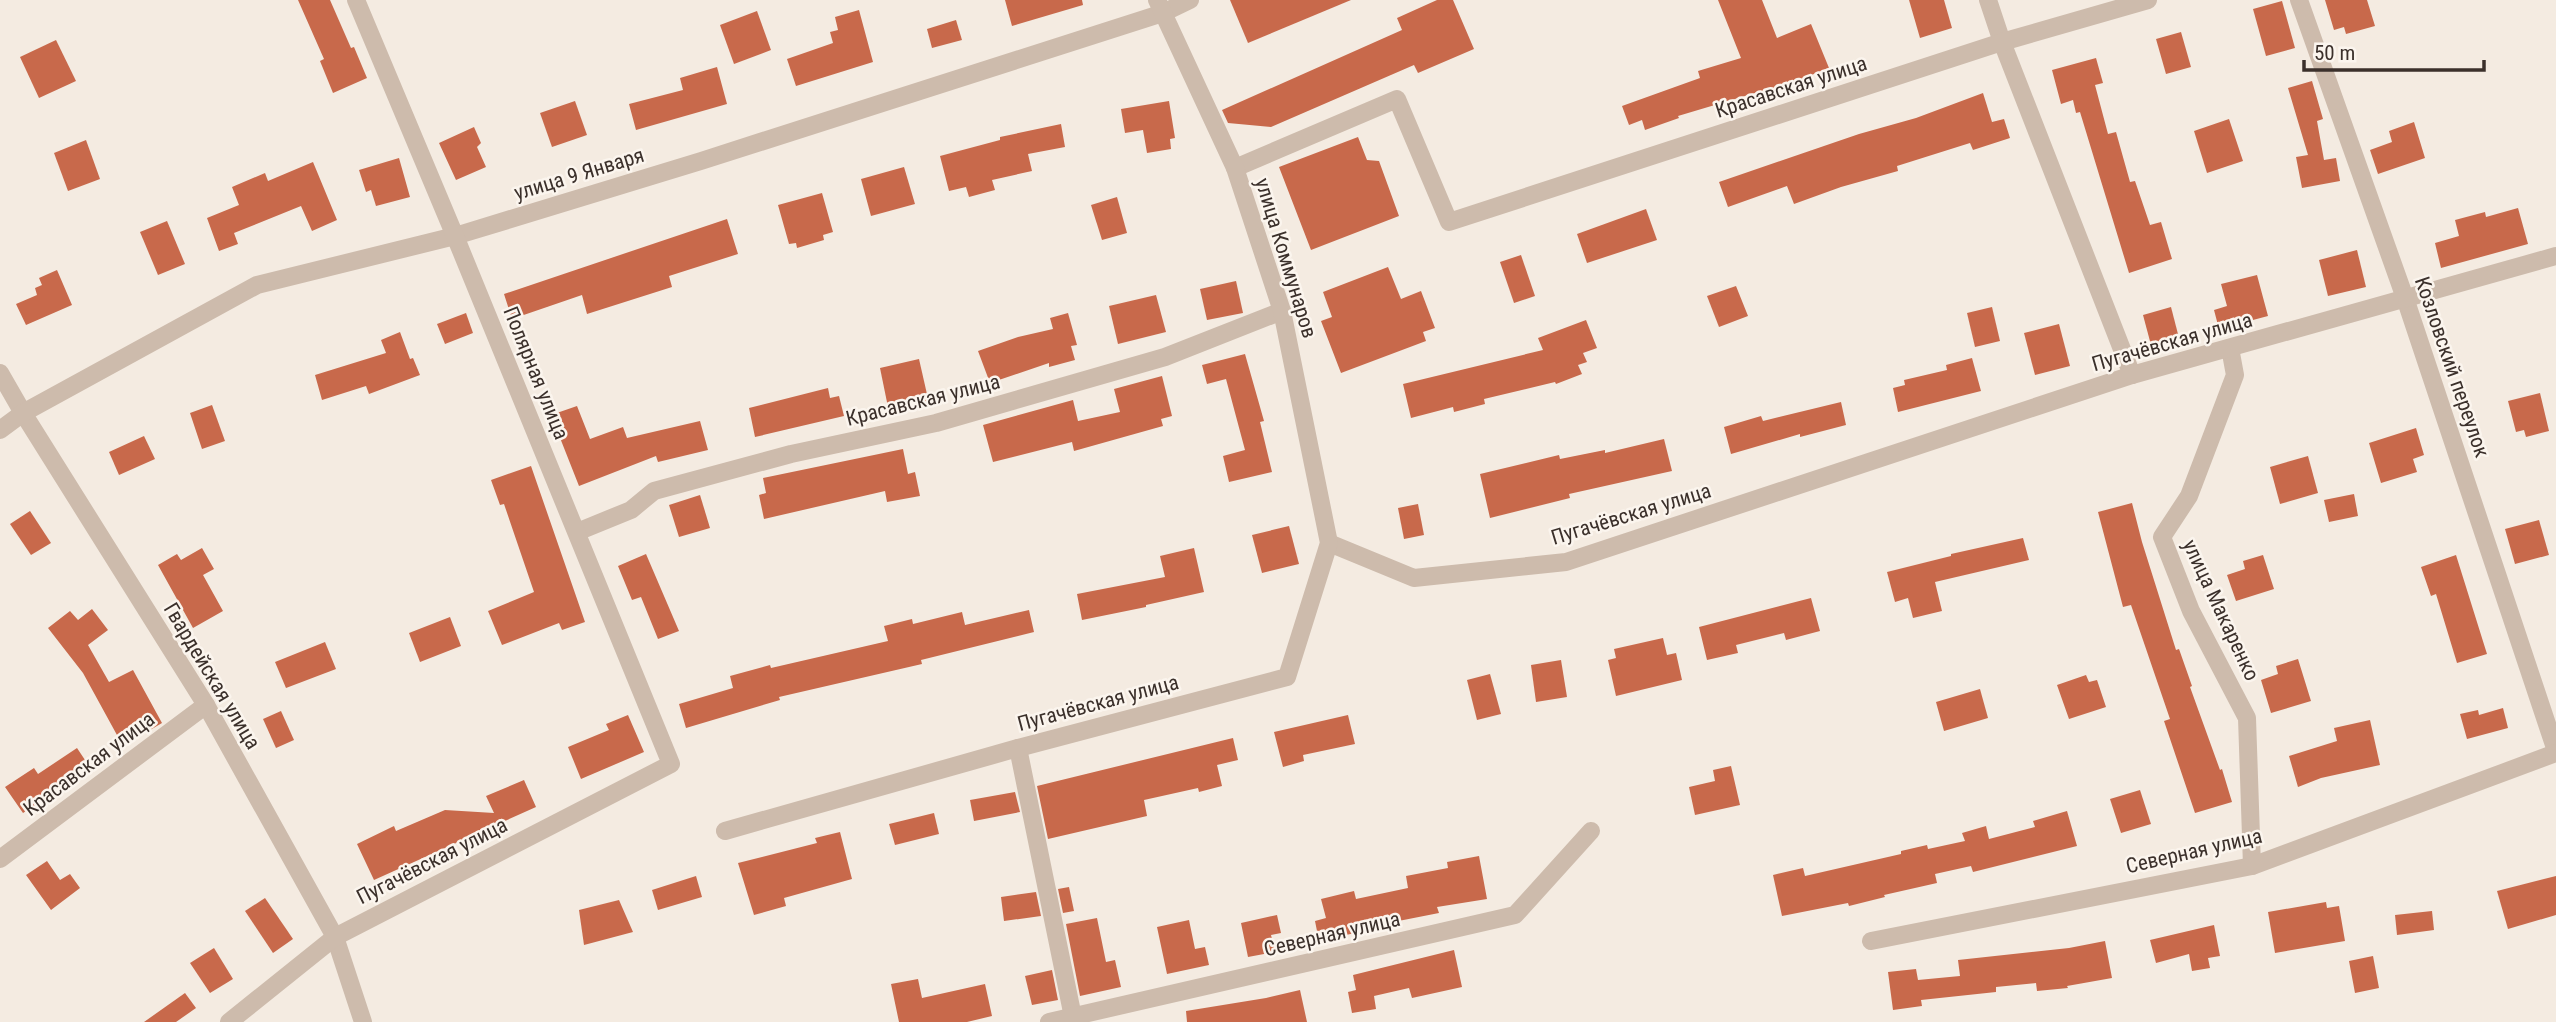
<svg xmlns="http://www.w3.org/2000/svg" width="2556" height="1022" font-family="'Roboto Condensed',sans-serif">
<rect width="100%" height="100%" fill="#f4ebe1"/>
<!-- building -->
<g fill="#c8694b">
<polygon points="298,0 330,0 351,48 354,47 367,78 333,93 320,61 324,59"/>
<polygon points="1005,0 1082,0 1083,5 1012,26"/>
<polygon points="1230,0 1351,0 1248,43"/>
<polygon points="1437,0 1453,0 1474,49 1418,73 1414,65 1271,127 1228,123 1222,110 1402,30 1397,18"/>
<polygon points="1718,0 1762,0 1777,38 1811,24 1829,68 1756,97 1755,93 1678,116 1679,118 1645,130 1642,120 1629,125 1622,106 1700,78 1698,71 1741,58"/>
<polygon points="1909,0 1944,0 1952,28 1920,38"/>
<polygon points="2325,0 2367,0 2375,26 2346,34 2344,27 2334,30"/>
<polygon points="2282,1 2295,48 2266,56 2253,9"/>
<polygon points="859,10 873,62 796,86 787,59 833,43 830,32 838,30 835,17"/>
<polygon points="757,11 771,50 734,64 720,25"/>
<polygon points="956,20 962,40 932,48 927,29"/>
<polygon points="2181,32 2191,67 2166,74 2156,39"/>
<polygon points="56,40 76,81 39,98 20,57"/>
<polygon points="2096,58 2103,83 2095,85 2108,134 2116,132 2130,182 2135,181 2150,225 2161,222 2172,259 2129,273 2080,112 2076,113 2073,100 2061,104 2052,70"/>
<polygon points="717,67 727,104 636,130 629,104 683,90 680,78"/>
<polygon points="2312,81 2323,119 2317,121 2324,160 2336,158 2340,181 2302,188 2296,157 2308,155 2288,88"/>
<polygon points="1983,93 1992,122 2004,119 2010,138 1973,150 1970,143 1897,166 1898,171 1841,187 1794,204 1787,186 1728,207 1719,182 1859,134 1916,118"/>
<polygon points="575,101 587,135 552,147 540,113"/>
<polygon points="1169,101 1175,138 1170,139 1171,149 1147,153 1143,130 1125,133 1121,109"/>
<polygon points="2229,119 2243,161 2207,173 2194,131"/>
<polygon points="2414,122 2425,158 2378,174 2370,150 2392,142 2389,131"/>
<polygon points="1061,124 1065,147 1028,154 1032,171 992,180 995,190 969,197 966,187 949,191 940,156 1000,140 1000,137"/>
<polygon points="474,127 481,143 477,147 486,167 456,180 439,143"/>
<polygon points="1358,137 1367,160 1379,161 1399,216 1311,250 1279,167"/>
<polygon points="86,140 100,179 68,191 54,153"/>
<polygon points="399,158 410,197 376,206 371,190 366,192 359,170"/>
<polygon points="313,162 337,220 312,231 301,206 234,233 238,244 219,251 207,218 239,205 232,187 265,173 268,181"/>
<polygon points="904,167 915,204 871,216 861,179"/>
<polygon points="822,193 833,232 823,235 824,240 797,248 796,243 789,244 778,205"/>
<polygon points="1117,197 1127,233 1102,240 1091,205"/>
<polygon points="2518,208 2528,244 2441,268 2435,243 2459,236 2455,220 2485,212 2486,217"/>
<polygon points="1646,209 1657,240 1587,263 1577,234"/>
<polygon points="727,219 738,254 669,276 672,287 587,314 582,295 512,319 504,294"/>
<polygon points="167,221 185,264 158,275 140,232"/>
<polygon points="2357,250 2366,287 2328,296 2319,260"/>
<polygon points="1521,255 1535,296 1514,303 1500,262"/>
<polygon points="1388,267 1401,299 1421,291 1435,328 1423,332 1426,341 1341,373 1321,321 1332,317 1323,292"/>
<polygon points="57,270 72,305 26,325 16,304 37,295 35,288 42,285 39,278"/>
<polygon points="2257,275 2268,316 2219,329 2214,310 2227,306 2221,284"/>
<polygon points="1236,281 1243,313 1207,320 1200,289"/>
<polygon points="1736,286 1748,316 1719,327 1707,296"/>
<polygon points="1156,295 1166,332 1118,344 1109,306"/>
<polygon points="1992,307 2000,341 1975,347 1967,313"/>
<polygon points="2171,307 2179,338 2151,345 2143,315"/>
<polygon points="466,313 473,333 445,344 437,324"/>
<polygon points="1068,313 1077,345 1071,346 1075,360 1049,367 1049,363 990,383 978,351 1018,337 1053,329 1050,318"/>
<polygon points="1586,320 1597,348 1583,353 1587,362 1578,365 1582,374 1556,384 1555,382 1484,399 1485,404 1454,412 1453,407 1411,418 1403,384 1543,350 1538,338"/>
<polygon points="2059,324 2070,366 2035,375 2024,333"/>
<polygon points="400,332 410,359 413,358 420,375 369,394 366,386 322,400 315,375 386,353 381,340"/>
<polygon points="1245,354 1264,421 1260,422 1272,472 1229,482 1223,456 1245,450 1226,379 1207,384 1202,365"/>
<polygon points="1972,358 1981,391 1898,412 1893,388 1905,385 1904,380 1947,370 1946,365"/>
<polygon points="919,359 929,403 889,412 880,368"/>
<polygon points="1162,376 1172,416 1161,419 1163,426 1074,451 1072,442 993,462 983,425 1073,400 1078,421 1120,412 1114,389"/>
<polygon points="828,388 830,398 839,396 844,416 755,437 749,408"/>
<polygon points="2540,393 2549,431 2526,437 2524,430 2516,432 2508,401"/>
<polygon points="1841,402 1846,425 1800,437 1800,434 1731,454 1724,427 1761,416 1763,421"/>
<polygon points="212,405 225,441 202,449 190,413"/>
<polygon points="577,406 590,439 623,427 627,438 700,421 708,450 658,462 656,456 579,486 551,415"/>
<polygon points="2416,428 2424,455 2413,459 2417,472 2381,483 2369,443"/>
<polygon points="144,436 155,459 119,475 109,452"/>
<polygon points="1664,439 1672,471 1569,494 1570,498 1490,518 1480,474 1559,455 1560,459 1605,450 1605,453"/>
<polygon points="903,449 908,474 915,472 920,496 887,502 885,491 764,519 759,495 766,493 763,478"/>
<polygon points="2308,456 2318,493 2280,504 2270,467"/>
<polygon points="531,466 585,622 562,630 559,623 502,645 488,611 534,592 504,504 500,505 491,480"/>
<polygon points="2354,494 2358,516 2329,522 2324,500"/>
<polygon points="700,495 710,528 679,537 669,505"/>
<polygon points="2132,503 2142,542 2176,650 2179,649 2192,686 2190,687 2220,770 2222,769 2232,802 2195,813 2164,721 2170,719 2131,605 2123,607 2098,512"/>
<polygon points="1418,504 1424,535 1404,539 1398,508"/>
<polygon points="30,511 51,543 31,555 10,524"/>
<polygon points="2539,520 2549,555 2515,564 2505,529"/>
<polygon points="1289,526 1299,564 1262,573 1252,535"/>
<polygon points="2023,538 2029,560 1935,582 1942,611 1913,618 1908,598 1895,602 1887,572 1951,556 1951,554"/>
<polygon points="202,548 214,569 203,575 223,611 193,628 158,565 177,554 181,560"/>
<polygon points="1194,548 1204,592 1146,605 1146,607 1082,620 1077,594 1165,577 1160,556"/>
<polygon points="646,554 679,631 658,639 641,597 632,600 618,566"/>
<polygon points="2263,555 2274,589 2236,601 2227,575 2245,569 2243,561"/>
<polygon points="2456,555 2487,654 2457,663 2436,594 2431,596 2421,567"/>
<polygon points="1811,598 1820,631 1786,640 1784,633 1736,645 1738,653 1707,660 1699,627"/>
<polygon points="92,609 108,630 88,645 109,682 133,670 162,723 123,746 83,673 48,628 70,611 78,620"/>
<polygon points="1029,610 1034,632 921,660 922,664 779,697 780,700 686,728 679,704 733,688 730,676 770,665 771,668 888,641 884,626 912,619 913,624 962,612 965,625"/>
<polygon points="450,617 461,646 420,662 409,633"/>
<polygon points="1663,638 1667,655 1676,653 1682,680 1616,696 1608,660 1616,658 1614,649"/>
<polygon points="325,642 336,669 286,688 275,662"/>
<polygon points="2298,659 2311,701 2271,713 2261,680 2278,674 2276,666"/>
<polygon points="1561,660 1567,697 1536,702 1531,665"/>
<polygon points="1490,674 1501,714 1477,720 1467,680"/>
<polygon points="2086,675 2089,682 2097,680 2106,707 2069,719 2057,685"/>
<polygon points="1980,689 1988,718 1944,731 1936,702"/>
<polygon points="2503,708 2508,728 2467,739 2460,714 2478,710 2479,715"/>
<polygon points="281,711 294,740 276,748 263,719"/>
<polygon points="628,715 644,752 581,779 568,747 609,730 606,724"/>
<polygon points="1348,715 1355,744 1303,755 1304,761 1283,767 1274,732"/>
<polygon points="2370,720 2380,765 2321,778 2298,787 2289,756 2337,741 2334,728"/>
<polygon points="1233,738 1238,760 1217,765 1222,786 1199,792 1198,788 1144,800 1147,816 1048,839 1037,786"/>
<polygon points="77,748 91,769 23,813 5,787 34,768 38,774"/>
<polygon points="1731,766 1740,805 1695,815 1689,787 1715,781 1713,770"/>
<polygon points="524,780 536,807 374,880 357,844 394,826 396,831 445,810 494,813 486,796"/>
<polygon points="2140,790 2151,824 2121,833 2110,799"/>
<polygon points="1015,792 1020,812 974,821 970,800"/>
<polygon points="2067,811 2077,846 1973,872 1971,866 1935,874 1937,883 1884,895 1885,897 1849,906 1848,903 1782,916 1773,875 1803,868 1805,876 1901,854 1901,851 1927,845 1928,849 1965,841 1962,833 1986,826 1989,839 2035,827 2033,821"/>
<polygon points="934,813 939,834 895,845 889,824"/>
<polygon points="840,832 852,879 784,898 786,906 754,915 738,863 817,843 815,838"/>
<polygon points="1479,856 1487,899 1437,907 1439,913 1363,928 1364,931 1319,941 1315,921 1326,918 1321,899 1354,891 1356,899 1408,888 1406,876 1448,868 1447,862"/>
<polygon points="47,861 60,880 70,874 80,888 51,910 26,875"/>
<polygon points="696,876 702,897 658,910 652,890"/>
<polygon points="2556,876 2556,915 2508,929 2497,891"/>
<polygon points="1069,887 1074,911 1063,913 1058,889"/>
<polygon points="1036,892 1041,916 1004,921 1001,897"/>
<polygon points="265,898 293,939 273,953 245,911"/>
<polygon points="619,900 633,932 584,945 579,910"/>
<polygon points="2326,902 2327,908 2339,906 2345,941 2275,953 2268,912"/>
<polygon points="2432,911 2434,930 2397,935 2395,915"/>
<polygon points="1277,915 1281,933 1271,935 1275,952 1248,957 1241,923"/>
<polygon points="1097,918 1106,962 1115,960 1121,987 1080,996 1066,924"/>
<polygon points="1189,920 1195,949 1205,947 1209,965 1167,974 1157,927"/>
<polygon points="2214,925 2220,956 2208,958 2210,968 2192,971 2189,954 2156,963 2150,940"/>
<polygon points="2105,941 2112,978 2067,986 2068,988 2037,991 2036,983 1996,987 1996,992 1921,1000 1922,1006 1893,1010 1888,972 1916,969 1918,980 1960,976 1958,960 2069,948"/>
<polygon points="214,948 233,979 210,993 190,963"/>
<polygon points="1454,950 1462,987 1412,998 1409,988 1374,996 1376,1009 1352,1013 1348,992 1356,990 1353,975"/>
<polygon points="2373,956 2379,988 2355,993 2349,961"/>
<polygon points="1052,970 1058,1000 1032,1005 1025,976"/>
<polygon points="918,979 922,998 985,984 992,1016 967,1022 899,1022 891,984"/>
<polygon points="1300,990 1307,1022 1187,1022 1186,1011 1266,998"/>
<polygon points="185,993 196,1008 176,1022 144,1022"/>
</g>
<g fill="none" stroke-linecap="round" stroke-linejoin="round">
<!-- minor -->
<g stroke="#cdbbac" stroke-width="18">
<polyline points="1988,0 2002,42 2132,375"/>
<polyline points="2299,0 2405,298 2556,751"/>
<polyline points="1235,168 1397,99 1449,222 2002,42 2148,0"/>
<polyline points="2230,348 2235,375 2189,496 2162,537 2191,611 2247,718 2252,866"/>
<polyline points="0,373 23,413 206,705 335,937 363,1022"/>
<polyline points="0,430 23,413 257,285 455,236 701,161 1163,13 1190,0"/>
<polyline points="577,532 631,510 654,491 791,454 936,423 1165,357 1282,311"/>
<polyline points="1329,543 1414,578 1566,562 2132,375 2556,256"/>
<polyline points="1018,748 1073,1017"/>
<polyline points="725,831 1018,748 1287,677 1329,543 1282,311 1235,168 1157,0"/>
<polyline points="0,859 206,705"/>
<polyline points="1871,941 2252,866 2556,753"/>
<polyline points="229,1022 335,937 671,764 455,236 356,0"/>
<polyline points="1049,1022 1515,915 1591,831"/>
</g>
</g>
<g text-anchor="middle" dominant-baseline="central" stroke-width="5" stroke-linejoin="round" paint-order="stroke">
<!-- street labels -->
<g font-size="21" fill="#3b302b" stroke="#fbf5ee">
<text transform="translate(1791 87) rotate(-18)">Красавская улица</text>
<text transform="translate(579 174) rotate(-17)">улица 9 Января</text>
<text transform="translate(1286 258) rotate(73)">улица Коммунаров</text>
<text transform="translate(2172 342) rotate(-16)">Пугачёвская улица</text>
<text transform="translate(2452 367) rotate(71)">Козловский переулок</text>
<text transform="translate(536 373) rotate(68)">Полярная улица</text>
<text transform="translate(923 400) rotate(-14)">Красавская улица</text>
<text transform="translate(1631 514) rotate(-17)">Пугачёвская улица</text>
<text transform="translate(2221 610) rotate(65)">улица Макаренко</text>
<text transform="translate(212 676) rotate(59)">Гвардейская улица</text>
<text transform="translate(1098 703) rotate(-15)">Пугачёвская улица</text>
<text transform="translate(89 764) rotate(-37)">Красавская улица</text>
<text transform="translate(2194 851) rotate(-13)">Северная улица</text>
<text transform="translate(432 861) rotate(-27)">Пугачёвская улица</text>
<text transform="translate(1332 934) rotate(-13)">Северная улица</text>
</g>
</g>
<!-- scale -->
<path d="M2304 60v10h180v-10" fill="none" stroke="#3b302b" stroke-width="3.5"/>
<text x="2314" y="60" font-size="21" fill="#3b302b" stroke="#fbf5ee" stroke-width="5" paint-order="stroke">50 m</text>
</svg>
